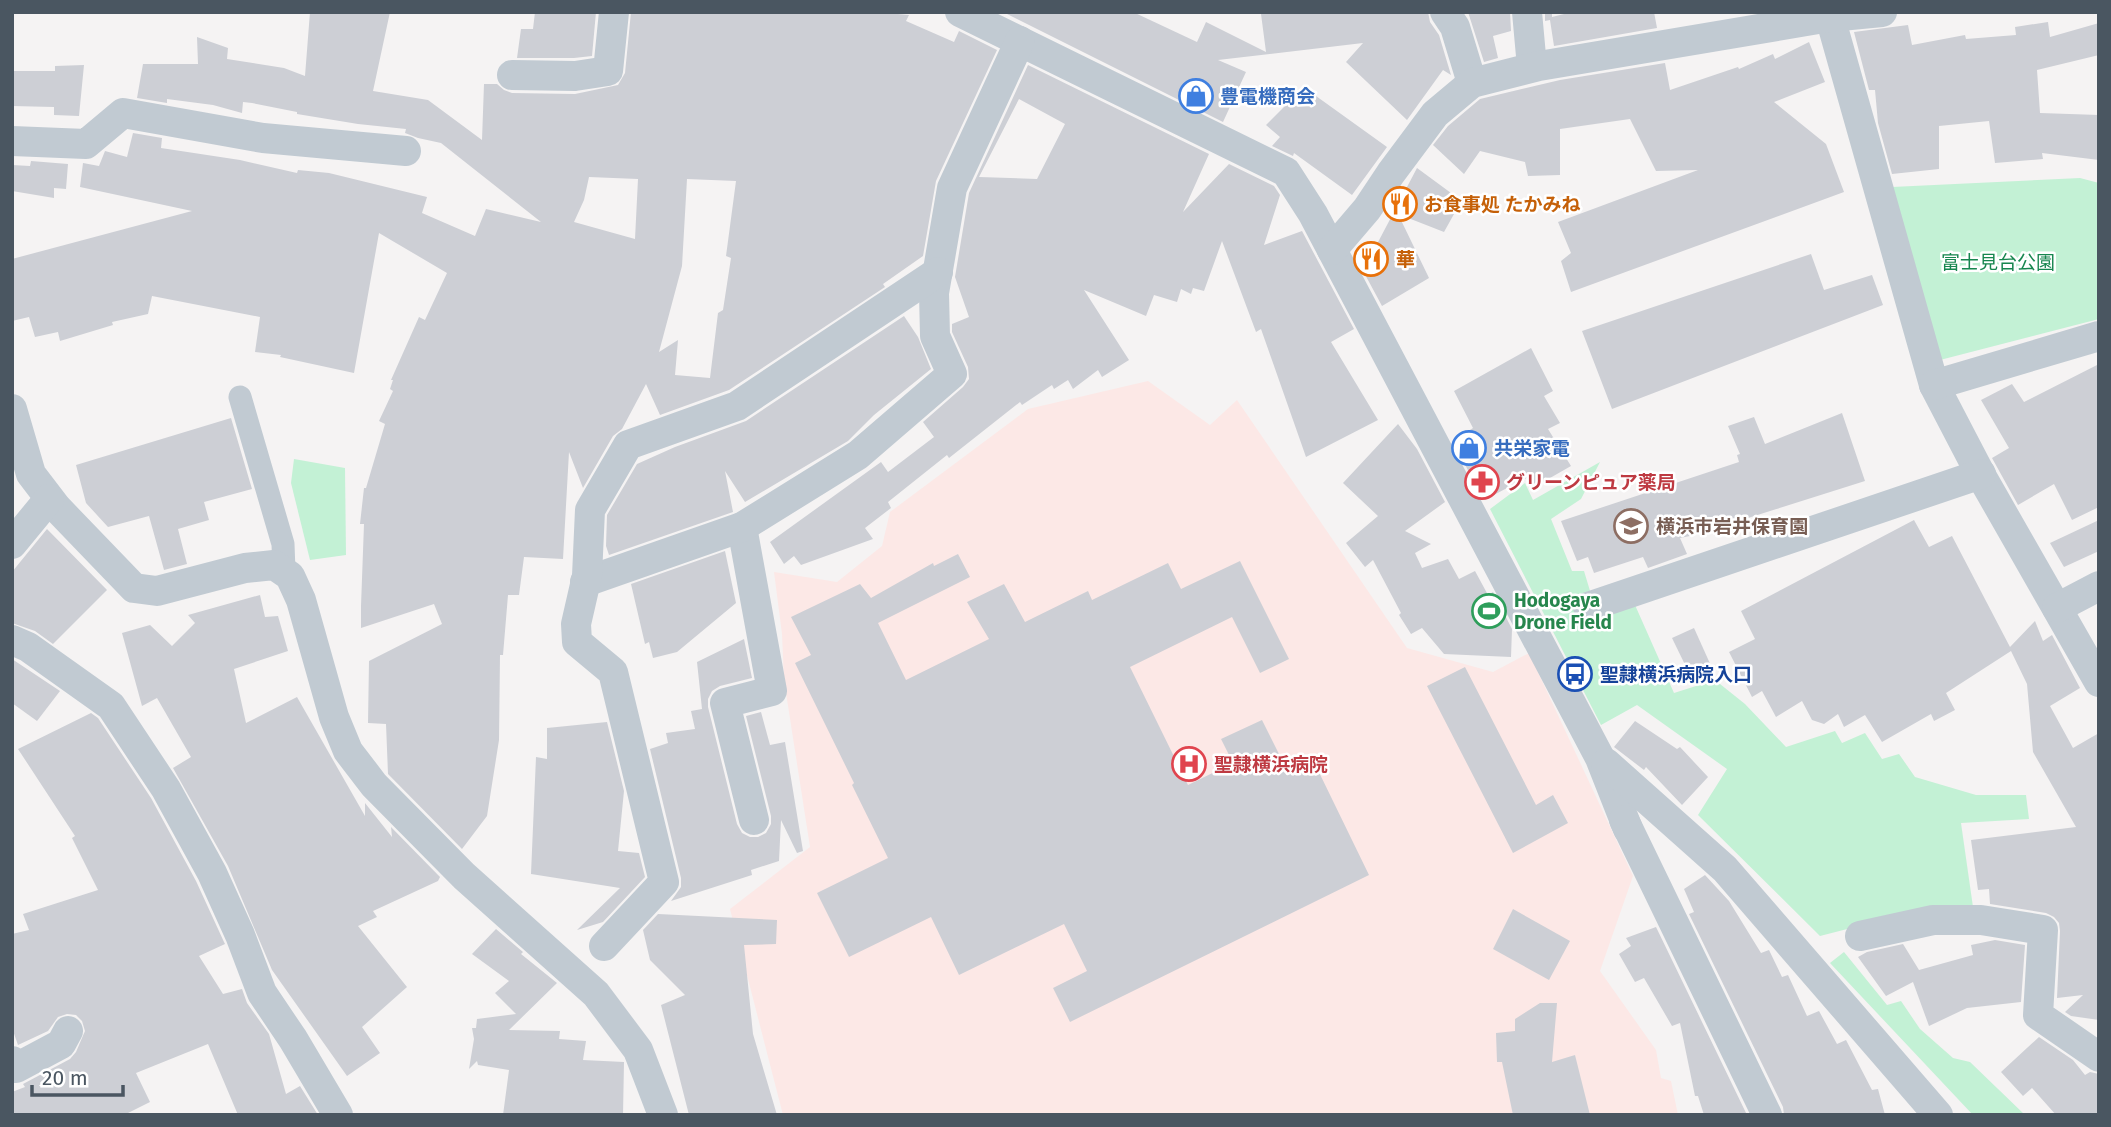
<svg xmlns="http://www.w3.org/2000/svg" width="2111" height="1127" font-family="'Fira Sans','Noto Sans JP',sans-serif">
<rect width="100%" height="100%" fill="#f5f3f3"/>
<!-- medical -->
<polygon fill="#fce8e6" points="1148,381 1210,425 1237,400 1407,648 1493,672 1529,653 1633,876 1600,971 1656,1050 1661,1078 1671,1081 1678,1115 783,1115 730,909 810,847 784,680 782,634 774,572 837,582 882,546 890,512 1028,409"/>
<!-- green -->
<g fill="#c3f1d5">
<polygon points="2080,178 2099,183 2099,319 1940,360 1892,187"/>
<polygon points="294,459 345,468 346,555 310,560 291,483"/>
<polygon points="1600,462 1581,499 1551,519 1572,571 1584,571 1597,614 1635,605 1674,693 1715,680 1745,704 1786,747 1835,731 1842,743 1865,733 1882,759 1899,754 1915,777 1976,795 2026,795 2029,819 1961,823 1973,907 1925,909 1820,936 1698,815 1727,769 1637,705 1601,725 1490,509 1525,483 1533,500"/>
<polygon points="1844,952 1887,1005 1901,1001 1920,1029 1953,1058 1970,1062 2025,1115 1973,1115 1830,963"/>
</g>
<!-- building -->
<g fill="#cdcfd5" fill-rule="evenodd">
<path d="M310,12H390L373,91L428,100L482,140L484,84H497L504,90L512,93L575,94L618,85L625,73L631,12H876L909,15L906,21L954,42L959,31L997,50L936,181L923,256L883,284L885,287L729,390L660,415L646,384L622,429L613,436L583,488L569,452L563,559L524,557L519,595H508L503,655H500L499,740L487,816L462,849L388,774L386,724L368,723L369,661L442,624L434,604L361,628V606L364,524H360L364,488H366L385,424L379,421L393,391L390,389L393,380H391L419,317L425,320L447,273L379,233L354,373L280,357L281,355L255,352L260,317L152,296L148,314L112,322L113,325L60,341L58,332L35,337L29,317L12,321V259L192,211L80,187L83,163L99,166L105,151L127,157L133,133L162,138L161,148L240,160L297,173L298,170L329,173L427,197L422,213L475,236L486,209L541,222L441,143L418,138L405,133L406,129L358,124L297,114V112L252,103L243,102L242,113L213,105L167,99V103L137,98L143,64H198L197,37L228,48L227,59L284,68L305,76ZM589,177L638,179L635,239L574,222L584,200ZM687,179L736,181L726,256L731,258L723,310L718,313L710,378L675,375L678,340L659,352L682,266Z"/>
<polygon points="535,12 596,12 592,56 574,58 517,58 521,29 533,29"/>
<polygon points="1003,12 1133,12 1197,42 1206,22 1266,52 1261,14 1428,12 1430,22 1439,35 1451,75 1443,70 1407,120 1346,62 1363,43 1218,60 1246,72 1223,122"/>
<polygon points="1468,12 1510,12 1511,31 1493,36 1498,58 1484,62"/>
<polygon points="1545,12 1552,12 1552,17 1572,12 1654,12 1657,28 1554,46 1550,20 1545,21"/>
<polygon points="2048,22 2050,37 2099,23 2099,55 2037,70 2040,113 2099,115 2099,160 2042,153 2043,159 1995,163 1989,121 1939,126 1939,169 1892,174 1878,123 1875,90 1869,90 1854,32 1908,25 1912,45 1965,35 1966,39 2016,35 2015,27"/>
<polygon points="1809,42 1825,82 1774,102 1826,144 1844,192 1571,292 1561,261 1571,253 1558,222 1698,170 1656,171 1630,119 1560,129 1560,175 1528,176 1525,162 1480,151 1464,174 1433,145 1448,126 1480,99 1560,80 1665,63 1670,90 1738,67 1739,69 1773,54 1775,59"/>
<polygon points="84,65 79,116 54,115 54,107 12,106 12,71 55,71 55,66"/>
<path d="M1028,65L1209,154L1183,212L1229,164L1274,186L1280,195L1264,245L1302,231L1354,329L1331,342L1378,420L1306,457L1261,329L1256,332L1222,241L1204,291L1193,288L1191,294L1181,289L1177,302L1154,295L1146,316L1084,290L1129,360L1102,377L1098,370L1073,389L1068,380L1054,389L1052,385L1022,405L1020,402L949,458L947,455L888,502L891,508L865,528L873,539L801,565L794,556L784,564L770,542L881,462L888,472L934,437L923,422L963,387L969,379L968,367L952,332V324L969,317L955,277L969,193ZM1019,99L1065,124L1037,179L979,177Z"/>
<polygon points="1296,95 1311,102 1316,96 1387,147 1352,195 1294,153 1293,156 1272,146 1280,137 1266,125"/>
<polygon points="31,161 68,164 66,189 54,188 54,198 12,191 12,165 30,166"/>
<polygon points="1417,168 1451,193 1442,206 1454,214 1444,232 1398,214 1429,278 1382,306 1361,267 1373,245 1376,246"/>
<polygon points="1811,254 1824,290 1872,275 1883,305 1612,409 1582,331"/>
<polygon points="904,316 918,337 931,369 874,415 848,441 745,502 725,471 733,512 609,555 606,546 607,515 637,464 675,447 746,421"/>
<polygon points="1531,348 1553,391 1544,396 1560,423 1548,429 1571,466 1536,486 1530,476 1490,497 1479,476 1473,480 1453,441 1473,428 1454,391"/>
<polygon points="2099,364 2099,507 2072,520 2054,484 2018,505 1992,458 2009,448 1981,400 2012,384 2024,402"/>
<polygon points="1842,413 1865,481 1729,524 1730,528 1680,538 1687,554 1648,568 1643,557 1594,573 1588,557 1577,561 1561,521 1739,462 1737,455 1740,454 1728,426 1754,417 1765,444"/>
<polygon points="231,418 252,489 204,502 209,520 178,529 187,564 164,570 149,516 108,527 86,503 76,465"/>
<polygon points="1398,424 1417,449 1445,502 1405,531 1431,544 1415,553 1422,568 1448,559 1459,579 1475,571 1488,595 1493,592 1512,629 1511,657 1444,654 1422,628 1411,634 1399,615 1401,613 1373,560 1365,567 1346,543 1378,516 1343,483"/>
<polygon points="1914,520 1929,547 1952,536 2010,647 2035,621 2043,641 2052,635 2080,688 2050,706 2073,748 2099,733 2099,1020 2071,1016 2065,1012 2083,995 2057,998 2060,931 2059,923 2054,917 2046,913 1990,904 1989,889 1978,890 1971,840 2076,827 2033,752 2027,684 2011,651 1946,693 1955,710 1934,721 1931,714 1882,742 1865,715 1844,727 1838,714 1824,724 1812,720 1802,701 1776,717 1762,691 1752,697 1729,652 1755,639 1741,611"/>
<polygon points="2099,520 2099,551 2064,567 2050,543"/>
<polygon points="47,529 107,590 53,644 35,631 12,623 12,572"/>
<polygon points="725,551 736,603 677,652 653,658 649,642 645,644 631,584"/>
<polygon points="958,554 970,577 878,623 906,680 989,639 967,602 1004,584 1025,622 1088,591 1092,600 1168,563 1181,589 1240,561 1289,659 1260,673 1232,617 1130,667 1188,785 1233,763 1221,739 1262,720 1289,774 1314,762 1369,875 1070,1022 1053,988 1087,971 1064,924 959,975 931,917 849,957 817,893 888,858 852,785 854,783 795,663 811,655 791,617 860,584 871,598 933,563 934,566"/>
<polygon points="260,595 265,617 278,616 288,651 234,669 246,723 297,697 365,816 365,803 392,837 391,827 440,877 438,881 373,911 377,917 358,926 407,987 362,1027 380,1053 347,1076 272,970 228,866 173,768 191,757 157,698 142,706 122,633 150,625 172,646 195,623 188,615"/>
<polygon points="1694,628 1712,668 1692,679 1672,638"/>
<polygon points="744,639 752,678 720,686 712,691 708,699 708,707 737,824 742,833 750,837 758,837 766,833 771,824 771,816 746,716 761,712 770,745 785,742 803,851 797,853 781,820 779,861 751,870 752,875 671,901 681,887 681,878 650,749 668,743 666,733 695,729 691,711 702,709 697,662"/>
<polygon points="12,659 60,691 37,721 12,703"/>
<polygon points="1465,667 1536,805 1553,795 1568,823 1513,853 1427,686"/>
<polygon points="91,713 98,718 151,798 196,881 224,942 225,944 199,956 223,994 242,989 247,1003 269,1034 286,1094 300,1086 318,1115 238,1115 208,1044 136,1073 150,1102 124,1115 12,1115 12,1092 25,1087 23,1084 70,1059 76,1052 85,1031 82,1021 76,1015 67,1014 58,1017 48,1031 18,1045 12,1028 12,934 29,930 23,914 98,890 72,838 75,836 18,749"/>
<polygon points="1635,721 1677,749 1680,747 1708,777 1682,805 1646,767 1644,770 1614,747"/>
<polygon points="607,722 624,791 618,851 639,853 645,877 603,922 577,930 620,888 531,874 536,757 547,759 547,728"/>
<polygon points="1705,875 1729,901 1761,953 1769,950 1782,977 1788,975 1807,1016 1819,1011 1837,1044 1846,1040 1872,1090 1878,1089 1885,1115 1784,1115 1783,1107 1689,914 1694,912 1684,889"/>
<polygon points="1513,909 1570,941 1549,980 1493,949"/>
<polygon points="658,914 777,920 776,944 744,945 753,1034 777,1115 689,1115 661,1005 685,995 650,960 643,930"/>
<polygon points="1656,927 1747,1115 1704,1115 1698,1096 1695,1096 1680,1023 1672,1026 1644,978 1635,982 1619,954 1631,946 1626,938"/>
<polygon points="496,929 523,952 521,954 557,983 509,1030 560,1031 559,1039 586,1041 583,1060 624,1062 623,1115 503,1115 509,1070 478,1065 477,1061 469,1069 474,1039 472,1028 476,1028 477,1019 516,1014 495,993 509,981 472,954"/>
<polygon points="1995,940 2025,945 2021,1002 1967,1008 1929,1026 1913,982 1886,996 1858,957 1867,952 1903,944 1919,970 1973,955 1971,945"/>
<polygon points="1540,1003 1557,1003 1552,1062 1575,1055 1590,1115 1513,1115 1502,1062 1497,1062 1496,1033 1515,1031 1515,1019"/>
<polygon points="2039,1037 2073,1060 2085,1075 2090,1072 2099,1074 2099,1115 2056,1115 2032,1088 2023,1096 2001,1072"/>
</g>
<g fill="none" stroke-linecap="round" stroke-linejoin="round">
<!-- pedestrian -->
<polyline stroke="#c1cad2" stroke-width="23" points="240,397 283,544 284,571"/>
<!-- minor -->
<g stroke="#c1cad2" stroke-width="30">
<polyline points="960,12 1286,172 1313,214 1600,758 1628,829"/>
<polyline points="1445,12 1455,27 1472,83"/>
<polyline points="1527,12 1532,67"/>
<polyline points="1830,17 1934,385 1983,479 2099,682"/>
<polyline points="512,75 575,76 608,71 614,12"/>
<polyline points="12,141 86,144 123,113 263,138 406,151"/>
<polyline points="1332,250 1367,209 1391,173 1435,114 1472,83 1539,66 1830,17 1882,12"/>
<polyline points="1934,385 2099,336"/>
<polyline points="12,409 31,474 57,508 134,588 157,591 245,568 274,565 290,576 301,600 334,717 348,751 374,785 464,876 596,994 638,1050 663,1115"/>
<polyline points="742,527 772,691 725,703 754,820"/>
<polyline points="12,544 49,499"/>
<polyline points="585,582 742,527 858,455 952,374 935,336 934,293 952,188 1020,41"/>
<polyline points="1588,607 1981,474"/>
<polyline points="2057,608 2099,586"/>
<polyline points="12,640 28,647 111,706 166,789 212,873 240,935 262,993 293,1039 338,1115"/>
<polyline points="1606,763 1725,869 1938,1115"/>
<polyline points="1624,820 1767,1115"/>
<polyline points="1860,936 1933,920 1981,920 2043,930 2038,1015 2099,1057"/>
<polyline points="604,946 664,882 613,672 577,642 576,624 587,576 590,510 628,445 737,406 938,272"/>
<polyline points="12,1061 16,1068 61,1044 68,1031"/>
</g>
</g>
<!-- icons -->
<defs>
<g id="shop-ring" transform="scale(1.75)"><circle r="9.5" fill="#fff" stroke="#3f7fe0" stroke-width="1.5"/><path d="M-5-2.5h2.3a2.7 3.5 0 0 1 5.4 0H5L5.5 6h-11ZM-1.5-2.5h3a1.5 2.3 0 0 0-3 0Z" fill="#3f7fe0"/></g>
<g id="restaurant-ring" transform="scale(1.75)"><circle r="9.5" fill="#fff" stroke="#e8710a" stroke-width="1.5"/><path d="M-5-6h1v4h1v-4h1v4h1v-4h1v5L-1.5 .5V6h-2V.5L-5-1ZM5-6V6H3V1.5H1.5Q1.5-4 5-6Z" fill="#e8710a"/></g>
<g id="pharmacy-ring" transform="scale(1.75)"><circle r="9.5" fill="#fff" stroke="#e0444e" stroke-width="1.5"/><path d="M-2-6h4v4h4v4h-4v4h-4v-4h-4v-4h4Z" fill="#e0444e"/></g>
<g id="school-ring" transform="scale(1.75)"><circle r="9.5" fill="#fff" stroke="#8d6e63" stroke-width="1.5"/><path d="M0-5L7-2L0 1L-7-2ZM-4 1L0 2.5L4 1V4Q0 6-4 4Z" fill="#8d6e63"/></g>
<g id="stadium-ring" transform="scale(1.75)"><circle r="9.5" fill="#fff" stroke="#2e9e5b" stroke-width="1.5"/><path d="M0-5a6.5 5 0 1 0 0 10a6.5 5 0 1 0 0-10ZM-3.5-1.8h7v3.6h-7Z" fill="#2e9e5b"/></g>
<g id="bus-ring" transform="scale(1.75)"><circle r="9.5" fill="#fff" stroke="#1a4fb4" stroke-width="1.5"/><path d="M-5-6H5V4H4V6H2V4H-2V6H-4V4H-5ZM-3.5-4V0h7V-4ZM-3.5 1.2v1.5H-2V1.2ZM2 1.2v1.5H3.5V1.2Z" fill="#1a4fb4"/></g>
<g id="hospital-ring" transform="scale(1.75)"><circle r="9.5" fill="#fff" stroke="#e0444e" stroke-width="1.5"/><path d="M-5-5h3v3.5h4V-5h3V5h-3V1.5h-4V5h-3Z" fill="#e0444e"/></g>
</defs>
<g fill-rule="evenodd">
<use href="#shop-ring" x="1196" y="96"/>
<use href="#restaurant-ring" x="1400" y="204"/>
<use href="#restaurant-ring" x="1371" y="259"/>
<use href="#shop-ring" x="1469" y="448"/>
<use href="#pharmacy-ring" x="1482" y="482"/>
<use href="#school-ring" x="1631" y="526"/>
<use href="#stadium-ring" x="1489" y="611"/>
<use href="#bus-ring" x="1575" y="674"/>
<use href="#hospital-ring" x="1189" y="764"/>
</g>
<g text-anchor="middle" dominant-baseline="central" stroke-width="5" stroke-linejoin="round" paint-order="stroke">
<!-- shop labels -->
<g font-size="19" font-weight="bold" fill="#366cbe" stroke="#fff" text-anchor="start">
<text x="1220" y="96">豊電機商会</text>
<text x="1494" y="448">共栄家電</text>
</g>
<!-- food labels -->
<g font-size="19" font-weight="bold" fill="#c56008" stroke="#fff" text-anchor="start">
<text x="1424" y="204">お食事処 たかみね</text>
<text x="1396" y="259">華</text>
</g>
<!-- park labels -->
<g font-size="19" fill="#17864f" stroke="#fff">
<text x="1998" y="262">富士見台公園</text>
</g>
<!-- health labels -->
<g font-size="19" font-weight="bold" fill="#be3a42" stroke="#fff" text-anchor="start">
<text x="1506" y="482">グリーンピュア薬局</text>
<text x="1214" y="764">聖隷横浜病院</text>
</g>
<!-- education labels -->
<g font-size="19" font-weight="bold" fill="#785e54" stroke="#fff" text-anchor="start">
<text x="1656" y="526">横浜市岩井保育園</text>
</g>
<!-- leisure labels -->
<g font-size="19" font-weight="bold" fill="#27864d" stroke="#fff" text-anchor="start">
<text x="1514" y="600">Hodogaya<tspan x="1514" dy="22">Drone Field</tspan></text>
</g>
<!-- transit labels -->
<g font-size="19" font-weight="bold" fill="#164399" stroke="#fff" text-anchor="start">
<text x="1600" y="674">聖隷横浜病院入口</text>
</g>
</g>
<!-- border -->
<rect width="2111" height="1127" fill="none" stroke="#4a5661" stroke-width="28"/>
<!-- scale -->
<path d="M32 1085v10h91v-10" fill="none" stroke="#4a5661" stroke-width="3.5"/>
<text x="42" y="1085" font-size="21" fill="#4a5661" stroke="#ffffff" stroke-width="5" paint-order="stroke">20 m</text>
</svg>
